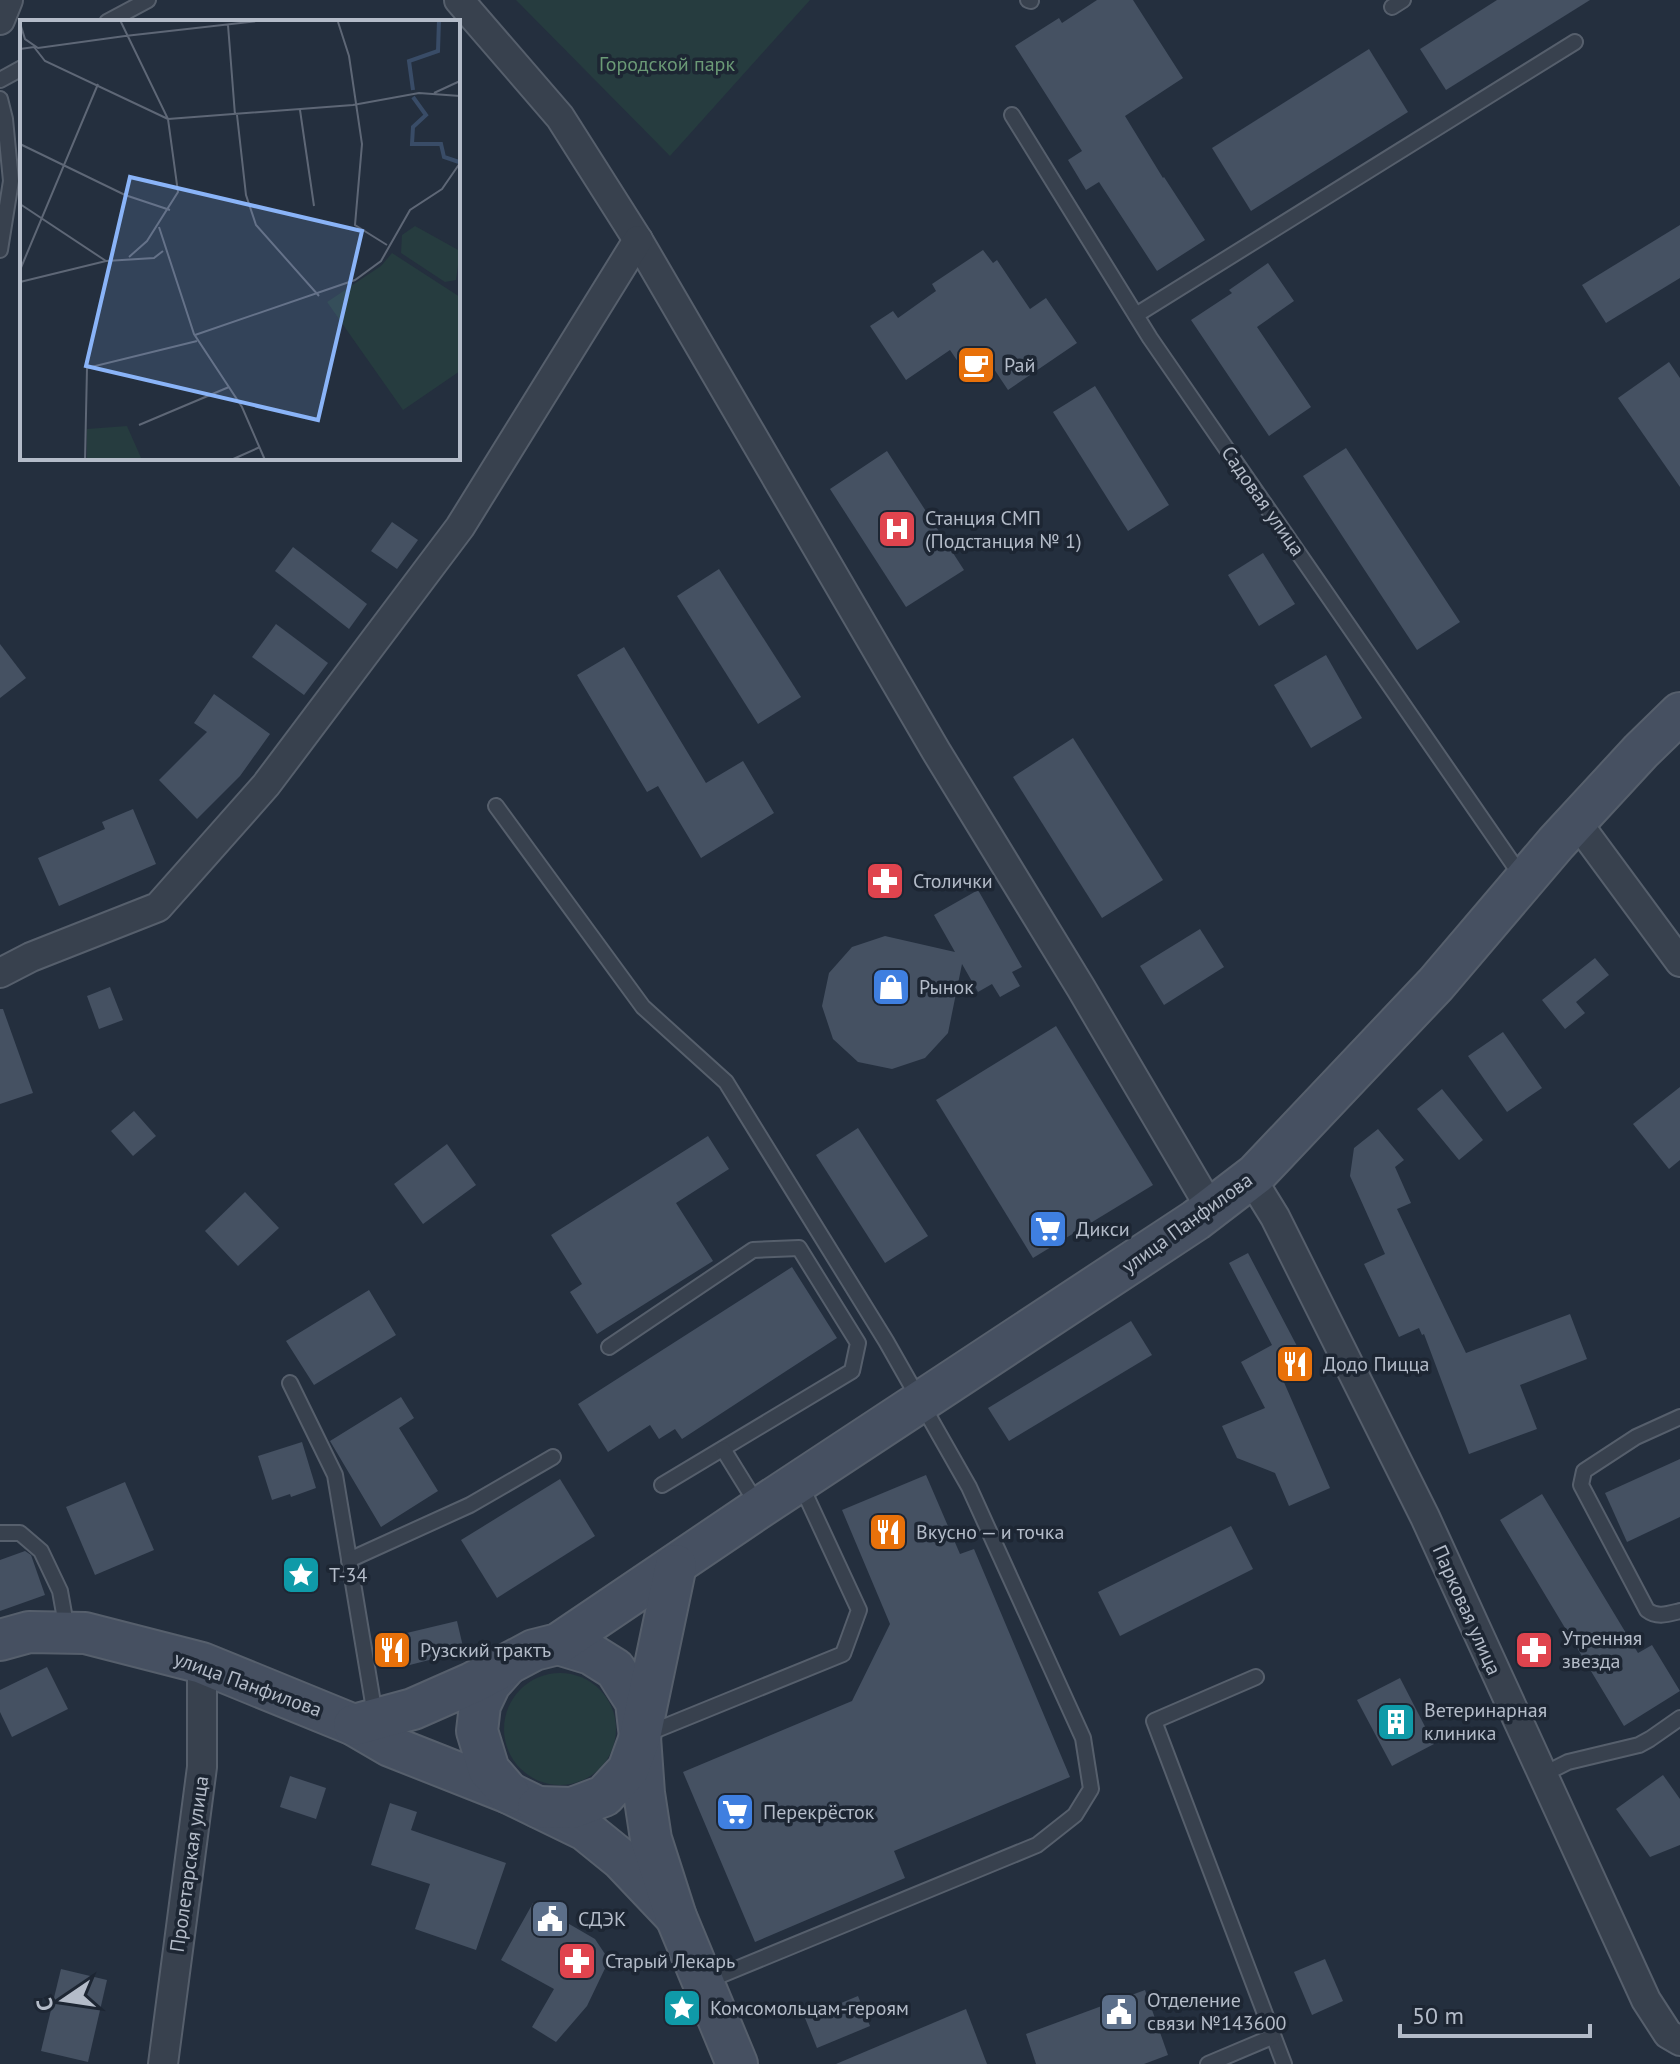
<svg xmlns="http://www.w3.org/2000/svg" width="1680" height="2064" font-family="'PT Sans',sans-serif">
<rect width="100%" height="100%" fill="#242f3e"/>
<!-- green -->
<g fill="#263c3f">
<polygon points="516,0 810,0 670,156"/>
<circle cx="560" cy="1729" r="56"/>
</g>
<!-- building -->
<g fill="#455162">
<polygon points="1097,0 1133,0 1183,78 1125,116 1163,178 1164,177 1205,240 1157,271 1099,182 1086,190 1068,160 1082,151 1015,46 1059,18 1062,23"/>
<polygon points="1497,0 1590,0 1446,90 1420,49"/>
<polygon points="1369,49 1408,112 1251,211 1212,148"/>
<polygon points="1680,225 1680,278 1606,323 1582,285"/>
<polygon points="983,250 993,263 997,260 1030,309 1046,298 1077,343 1008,390 990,363 969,378 950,350 906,380 870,326 893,311 898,318 936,291 932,284"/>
<polygon points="1268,263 1294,301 1257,327 1311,407 1269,436 1191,320 1232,293 1229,290"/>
<polygon points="1669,362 1680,378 1680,487 1618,398"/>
<polygon points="1095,386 1169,505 1128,531 1053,412"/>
<polygon points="1346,448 1460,622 1417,650 1303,476"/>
<polygon points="887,451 964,570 906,607 830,489"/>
<polygon points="392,522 418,540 397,569 371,551"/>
<polygon points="293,547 367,604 349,629 275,571"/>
<polygon points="1263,553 1295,604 1259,626 1228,575"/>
<polygon points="719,569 801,697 758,724 677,596"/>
<polygon points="276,624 328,663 304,695 252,657"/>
<polygon points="0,644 26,678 0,698"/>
<polygon points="624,647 706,783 743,761 774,813 701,858 658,786 647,792 577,675"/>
<polygon points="1326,655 1362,718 1311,748 1274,685"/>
<polygon points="214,694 270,734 240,776 197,819 159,780 207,732 194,723"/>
<polygon points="1073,738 1163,880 1102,918 1013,777"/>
<polygon points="133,809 156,864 59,906 38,858 105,829 102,822"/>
<polygon points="978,890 1022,967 1012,972 1020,986 1000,997 992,984 978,992 962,964 948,1033 925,1058 892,1069 858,1062 833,1039 822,1006 829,973 852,947 885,936 955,952 934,915"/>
<polygon points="1200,929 1224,967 1164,1005 1140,966"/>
<polygon points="1595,958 1609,975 1576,1002 1585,1013 1565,1029 1542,1000"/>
<polygon points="110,987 123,1020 99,1029 87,996"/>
<polygon points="0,1009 3,1009 33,1093 0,1104"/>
<polygon points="1056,1026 1153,1185 1033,1258 936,1100"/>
<polygon points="1503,1032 1542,1088 1507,1112 1468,1056"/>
<polygon points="1680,1087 1680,1160 1669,1169 1633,1124"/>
<polygon points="1442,1089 1483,1140 1459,1160 1417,1109"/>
<polygon points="134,1111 156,1136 133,1156 111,1131"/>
<polygon points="858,1128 928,1236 885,1263 816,1155"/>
<polygon points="1378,1129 1404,1160 1395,1167 1411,1203 1397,1209 1466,1353 1570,1314 1587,1359 1520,1385 1537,1429 1469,1454 1424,1334 1422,1335 1419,1328 1399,1337 1364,1264 1385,1254 1350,1176 1354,1148"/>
<polygon points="708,1136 729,1169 676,1203 713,1261 597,1334 570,1292 582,1284 551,1235"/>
<polygon points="447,1144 476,1185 423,1224 394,1184"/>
<polygon points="245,1192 279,1228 238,1266 205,1231"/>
<polygon points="1248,1253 1308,1367 1283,1380 1330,1488 1289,1506 1275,1473 1237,1458 1222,1426 1265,1408 1241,1362 1272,1345 1229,1263"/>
<polygon points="792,1267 837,1338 682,1439 675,1429 659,1439 650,1425 608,1452 578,1404"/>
<polygon points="369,1290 396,1335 314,1385 286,1341"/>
<polygon points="1131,1321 1152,1355 1009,1441 988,1408"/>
<polygon points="401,1397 414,1418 399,1428 438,1491 381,1527 330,1441"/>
<polygon points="302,1442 316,1488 291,1497 290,1494 272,1500 258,1456"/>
<polygon points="1680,1459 1680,1517 1627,1542 1605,1493"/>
<polygon points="926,1475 960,1554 974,1549 1070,1777 894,1851 905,1878 755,1942 683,1772 852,1701 890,1624 842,1510"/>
<polygon points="560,1479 595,1536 497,1598 461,1540"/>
<polygon points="125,1482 154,1550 95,1575 66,1507"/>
<polygon points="1542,1494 1638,1653 1652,1645 1680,1691 1624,1726 1500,1520"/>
<polygon points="1231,1526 1253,1569 1120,1636 1098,1592"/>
<polygon points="25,1551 31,1555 45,1595 0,1611 0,1560"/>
<polygon points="457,1621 464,1651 402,1667 394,1636"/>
<polygon points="47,1667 68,1709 12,1737 0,1712 0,1690"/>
<polygon points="1400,1678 1434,1744 1392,1766 1357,1700"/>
<polygon points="1663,1775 1680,1799 1680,1845 1650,1857 1616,1809"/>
<polygon points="290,1776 326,1788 316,1819 280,1807"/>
<polygon points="390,1803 417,1812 411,1830 506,1863 476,1950 415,1929 430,1884 371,1865"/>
<polygon points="533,1903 595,1939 609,1960 587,2006 556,2042 532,2027 554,1989 501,1960"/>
<polygon points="1325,1959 1343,2001 1312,2015 1294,1972"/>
<polygon points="61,1969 107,1980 88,2062 41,2051"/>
<polygon points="1145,1990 1168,2055 1144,2064 1036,2064 1026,2034"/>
<polygon points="858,1996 870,2026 817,2048 805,2018"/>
<polygon points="966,2009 987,2064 836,2064"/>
</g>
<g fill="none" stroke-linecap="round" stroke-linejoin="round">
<!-- lane casing -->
<g stroke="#565f6c" stroke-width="18">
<g id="lane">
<polyline points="1028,0 1031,1"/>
<polyline points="1392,7 1403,0"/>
<polyline points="107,22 148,0"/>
<polyline points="0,80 22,68"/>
<polyline points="0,99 5,119 11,181 0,250"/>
<polyline points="1012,115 1150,338 1522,877"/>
<polyline points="1136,315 1575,42"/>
<polyline points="496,806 643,1007 726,1082 886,1341 969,1487 1083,1738 1091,1789 1075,1815 1037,1845 707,1981"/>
<polyline points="609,1347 753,1250 799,1248 858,1343 852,1371 662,1485"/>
<polyline points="290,1383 335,1475 375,1715"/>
<path d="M1680,1417L1636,1437L1584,1471L1581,1485L1647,1610C1657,1618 1668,1614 1680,1611"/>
<polyline points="723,1449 757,1504"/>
<polyline points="0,1533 20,1533 41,1551 60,1591 67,1630"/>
<polyline points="349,1560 470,1505 553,1457"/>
<polyline points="1256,1677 1154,1721 1284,2064"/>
<polyline points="644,1735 843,1654 859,1610 801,1485"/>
<polyline points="1542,1775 1568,1762 1639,1745 1650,1739 1680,1718"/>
<polyline points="1208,2064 1272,2037"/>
</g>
</g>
<!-- street casing -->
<g stroke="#565f6c" stroke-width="32">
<g id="street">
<polyline points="459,0 560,117 638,240 936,751 1081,988 1211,1209"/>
<polyline points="0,20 8,0"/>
<polyline points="1576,821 1680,962"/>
<polyline points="0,973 31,957 158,907 266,785 460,527 638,240"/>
<polyline points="1251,1178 1275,1217 1425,1517 1646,2000 1668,2034 1680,2041"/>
<polyline points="163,2064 202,1767 202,1663"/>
</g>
</g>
<!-- secondary casing -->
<g stroke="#565f6c" stroke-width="44">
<g id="secondary">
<polyline points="0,1640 29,1632 85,1633 202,1663 354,1725 390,1746 509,1793 585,1830 622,1860 676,1917"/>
<polyline points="558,1644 591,1654 615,1669 636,1702 640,1737 644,1793 651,1839 676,1917 737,2064"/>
<polyline points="506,1666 490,1684 480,1705 477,1731 489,1770 509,1793"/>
<polyline points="354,1725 413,1709 472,1683 534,1650 558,1644 759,1508 1196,1220 1256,1174 1436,984 1556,843 1641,751 1680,713"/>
<polyline points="538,1807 572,1808 604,1796 628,1770 640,1737 676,1565"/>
</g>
</g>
<!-- lane -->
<use href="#lane" stroke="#38414e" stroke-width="14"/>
<!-- street -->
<use href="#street" stroke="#38414e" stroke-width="28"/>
<!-- secondary -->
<use href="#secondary" stroke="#465061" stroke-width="40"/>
</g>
<!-- icons -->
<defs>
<g id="cafe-square" transform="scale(2)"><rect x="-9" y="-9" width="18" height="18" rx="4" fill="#e8710a" stroke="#1d2633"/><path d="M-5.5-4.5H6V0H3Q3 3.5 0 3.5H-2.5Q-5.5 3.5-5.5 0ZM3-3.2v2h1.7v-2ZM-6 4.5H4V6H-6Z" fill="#fff"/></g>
<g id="hospital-square" transform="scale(2)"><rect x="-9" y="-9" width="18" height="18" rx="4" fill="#e0444e" stroke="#1d2633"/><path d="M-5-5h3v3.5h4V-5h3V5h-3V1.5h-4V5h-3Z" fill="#fff"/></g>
<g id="pharmacy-square" transform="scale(2)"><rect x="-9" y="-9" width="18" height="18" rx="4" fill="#e0444e" stroke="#1d2633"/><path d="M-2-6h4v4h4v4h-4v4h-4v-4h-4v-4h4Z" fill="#fff"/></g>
<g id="shop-square" transform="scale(2)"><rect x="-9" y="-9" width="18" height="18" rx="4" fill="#3f7fe0" stroke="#1d2633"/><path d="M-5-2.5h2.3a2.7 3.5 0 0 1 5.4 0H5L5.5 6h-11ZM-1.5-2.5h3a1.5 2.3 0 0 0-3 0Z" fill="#fff"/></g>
<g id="supermarket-square" transform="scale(2)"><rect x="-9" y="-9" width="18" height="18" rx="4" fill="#3f7fe0" stroke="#1d2633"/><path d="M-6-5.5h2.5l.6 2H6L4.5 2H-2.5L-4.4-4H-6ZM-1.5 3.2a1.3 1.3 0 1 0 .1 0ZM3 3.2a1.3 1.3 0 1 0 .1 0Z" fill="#fff"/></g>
<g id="restaurant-square" transform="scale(2)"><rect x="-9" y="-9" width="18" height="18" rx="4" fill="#e8710a" stroke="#1d2633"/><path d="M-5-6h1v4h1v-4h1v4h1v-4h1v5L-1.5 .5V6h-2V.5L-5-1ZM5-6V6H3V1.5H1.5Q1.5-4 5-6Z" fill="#fff"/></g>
<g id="sight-square" transform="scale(2)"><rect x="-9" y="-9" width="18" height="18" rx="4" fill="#0f9aa8" stroke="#1d2633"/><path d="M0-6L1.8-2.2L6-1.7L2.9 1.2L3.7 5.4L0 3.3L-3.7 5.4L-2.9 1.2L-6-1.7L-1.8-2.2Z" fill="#fff"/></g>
<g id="building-square" transform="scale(2)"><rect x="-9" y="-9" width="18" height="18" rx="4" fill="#0f9aa8" stroke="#1d2633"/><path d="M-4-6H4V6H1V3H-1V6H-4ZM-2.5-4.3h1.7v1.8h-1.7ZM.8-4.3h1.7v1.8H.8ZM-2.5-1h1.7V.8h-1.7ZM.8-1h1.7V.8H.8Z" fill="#fff"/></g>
<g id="civic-square" transform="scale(2)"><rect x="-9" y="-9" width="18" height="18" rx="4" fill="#5c6f8a" stroke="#1d2633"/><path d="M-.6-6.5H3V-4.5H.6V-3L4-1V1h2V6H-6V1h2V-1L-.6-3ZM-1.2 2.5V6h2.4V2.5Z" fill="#fff"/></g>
</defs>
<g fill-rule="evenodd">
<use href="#cafe-square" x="976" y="365"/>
<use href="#hospital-square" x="897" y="529"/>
<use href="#pharmacy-square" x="885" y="881"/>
<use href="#shop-square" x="891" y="987"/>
<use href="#supermarket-square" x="1048" y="1229"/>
<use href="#restaurant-square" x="1295" y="1364"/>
<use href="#restaurant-square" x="888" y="1532"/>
<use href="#sight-square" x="301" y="1575"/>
<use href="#restaurant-square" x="392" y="1650"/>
<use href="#pharmacy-square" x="1534" y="1650"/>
<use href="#building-square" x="1396" y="1722"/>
<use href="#supermarket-square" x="735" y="1812"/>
<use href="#civic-square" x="550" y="1919"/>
<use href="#pharmacy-square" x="577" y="1961"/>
<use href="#sight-square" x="682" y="2008"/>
<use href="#civic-square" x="1119" y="2012"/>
</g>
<g text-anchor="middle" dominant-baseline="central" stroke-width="7" stroke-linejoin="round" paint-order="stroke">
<!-- park labels -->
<g font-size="20" fill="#6b9a76" stroke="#1d2633">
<text x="667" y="64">Городской парк</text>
</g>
<!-- poi labels -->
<g font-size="20" fill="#b4bcc9" stroke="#1d2633" text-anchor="start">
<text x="1004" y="365">Рай</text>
<text x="925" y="518">Станция СМП<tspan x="925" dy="23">(Подстанция № 1)</tspan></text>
<text x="913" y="881">Столички</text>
<text x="919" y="987">Рынок</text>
<text x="1076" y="1229">Дикси</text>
<text x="1323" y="1364">Додо Пицца</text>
<text x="916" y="1532">Вкусно — и точка</text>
<text x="329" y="1575">Т-34</text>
<text x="1562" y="1638">Утренняя<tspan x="1562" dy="23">звезда</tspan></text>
<text x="420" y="1650">Рузский трактъ</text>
<text x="1424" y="1710">Ветеринарная<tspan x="1424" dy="23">клиника</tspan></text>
<text x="763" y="1812">Перекрёсток</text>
<text x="578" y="1919">СДЭК</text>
<text x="605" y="1961">Старый Лекарь</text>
<text x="1147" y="2000">Отделение<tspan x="1147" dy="23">связи №143600</tspan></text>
<text x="710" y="2008">Комсомольцам-героям</text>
</g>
<!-- street labels -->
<g font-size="20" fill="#b4bcc9" stroke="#1d2633">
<text transform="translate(1263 501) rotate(55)">Садовая улица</text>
<text transform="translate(1187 1223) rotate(-36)">улица Панфилова</text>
<text transform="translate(1467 1610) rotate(66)">Парковая улица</text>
<text transform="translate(248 1684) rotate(20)">улица Панфилова</text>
<text transform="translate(189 1864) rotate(-82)">Пролетарская улица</text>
</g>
</g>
<!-- overview -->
<g transform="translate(20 20)">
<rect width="440" height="440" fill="#242f3e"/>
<path d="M395,206L440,231L436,260L425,262L381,233L382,215ZM372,233L440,277V351L383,390L307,282L361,246ZM107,406L122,440H67V409Z" fill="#263c3f"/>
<path fill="none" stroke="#394c67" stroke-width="4" d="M393,70L389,41L418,31L419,0M393,77L406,95L393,107L392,124H421L424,137L439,142"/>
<path fill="none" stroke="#5e6776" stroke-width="2" d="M100,0L148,99L158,172L127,221L109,237M318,2L329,36L342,124L335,205L367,225M0,3L5,19L18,28L105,16M208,5L215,95M105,16L246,0M0,29L14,27L25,41L148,99M414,73L440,61M280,90L294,186M217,95L226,175L236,205L299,276M148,99L333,85L399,73L440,76M0,124L105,175L150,190M0,184L86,241M139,207L174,314L222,387L245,440M0,250L78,64M0,262L86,241L134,238L143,231M175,315L335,260L361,241L390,190L422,169L440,143M119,405L209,367M65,440L67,348L177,321M211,440L240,427"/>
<path fill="#8ab4f8" fill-opacity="0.15" stroke="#8ab4f8" stroke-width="4" d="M110,157L342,211L298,400L66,346Z"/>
<rect width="440" height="440" fill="none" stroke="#b4bcc9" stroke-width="4"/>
</g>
<!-- north arrow -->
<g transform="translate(64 2000) rotate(257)" stroke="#1d2633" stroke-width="6" paint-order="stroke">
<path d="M0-6L14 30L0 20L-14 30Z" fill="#b4bcc9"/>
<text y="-12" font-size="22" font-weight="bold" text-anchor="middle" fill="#b4bcc9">С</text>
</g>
<!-- scale -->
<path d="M1400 2024v12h190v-12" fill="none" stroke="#b4bcc9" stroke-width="4"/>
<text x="1412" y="2024" font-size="24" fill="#b4bcc9" stroke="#1d2633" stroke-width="6" paint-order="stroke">50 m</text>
</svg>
